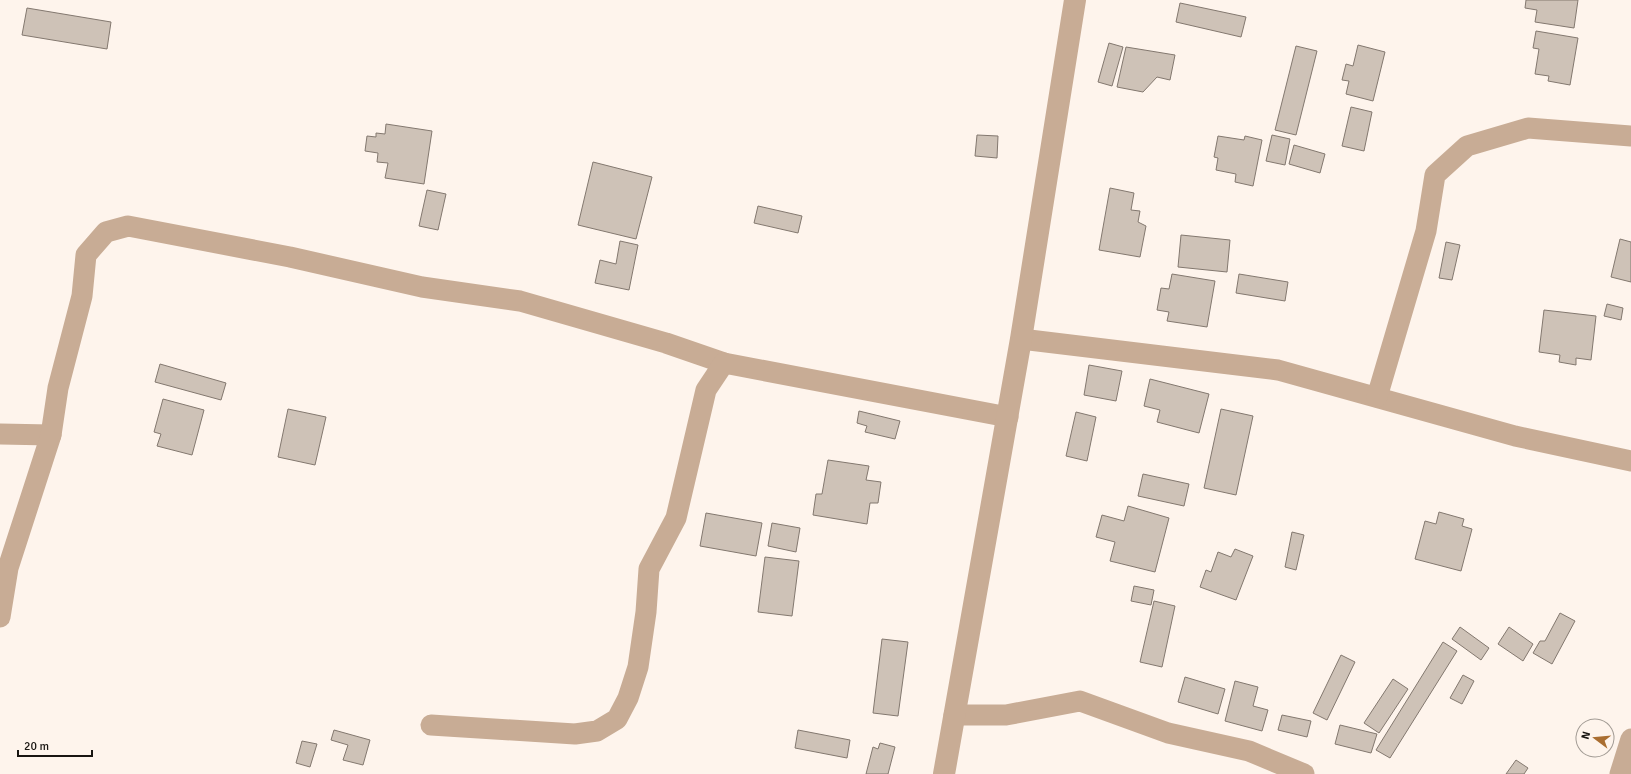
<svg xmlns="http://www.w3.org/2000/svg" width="1631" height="774" font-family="Signika,sans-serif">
<rect width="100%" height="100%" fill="#fef4ec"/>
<!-- building -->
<g fill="#cec2b7" stroke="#83786f">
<polygon points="1526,0 1578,0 1574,28 1535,22 1537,10 1525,8"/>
<polygon points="1180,3 1246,17 1241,37 1176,22"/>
<polygon points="27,8 111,22 107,49 22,35"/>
<polygon points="1536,31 1578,38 1570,85 1548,81 1549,76 1535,74 1539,49 1533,48"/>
<polygon points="1109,43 1123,47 1112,86 1098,82"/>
<polygon points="1358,45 1385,52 1373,101 1346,94 1349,81 1342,80 1346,64 1353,66"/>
<polygon points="1296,46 1317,51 1296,135 1275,130"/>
<polygon points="1126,47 1175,55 1170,80 1157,77 1143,92 1117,87"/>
<polygon points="1351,107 1372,112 1364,151 1342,146"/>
<polygon points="386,124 432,131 424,184 385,178 388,163 377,162 378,153 365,151 367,136 376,137 376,133 385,134"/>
<polygon points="977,135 998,136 997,158 975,156"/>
<polygon points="1272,135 1290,139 1285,165 1266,161"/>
<polygon points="1218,136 1244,140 1245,136 1262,140 1253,186 1235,182 1236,174 1216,170 1218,158 1214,157"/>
<polygon points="1294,145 1325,154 1320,173 1289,164"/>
<polygon points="593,162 652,177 636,239 578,225"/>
<polygon points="1110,188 1134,193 1131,210 1140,211 1138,222 1146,226 1140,257 1099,250"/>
<polygon points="427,190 446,194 438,230 419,226"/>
<polygon points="758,206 802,216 798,233 754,223"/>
<polygon points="1181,235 1230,240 1227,272 1178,267"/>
<polygon points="1620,239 1631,242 1631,282 1611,277"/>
<polygon points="620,241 638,245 629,290 595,283 600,260 616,264"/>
<polygon points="1446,242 1460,245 1452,280 1439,278"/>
<polygon points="1172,274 1215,281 1207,327 1167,321 1169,312 1157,310 1161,288 1169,289"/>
<polygon points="1239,274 1288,282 1285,301 1236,293"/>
<polygon points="1607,304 1623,308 1621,320 1604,316"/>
<polygon points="1544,310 1596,316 1591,360 1576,358 1576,365 1559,362 1560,355 1539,352"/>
<polygon points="160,364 226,383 221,400 155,382"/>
<polygon points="1089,365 1122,371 1116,401 1084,395"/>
<polygon points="1150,379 1209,394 1199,433 1157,422 1160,410 1144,406"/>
<polygon points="163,399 204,410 192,455 157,446 161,434 154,432"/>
<polygon points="288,409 326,417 315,465 278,457"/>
<polygon points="1221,409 1253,416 1236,495 1204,488"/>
<polygon points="859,411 900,421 895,439 865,432 867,426 857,423"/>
<polygon points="1076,412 1096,417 1087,461 1066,456"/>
<polygon points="828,460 869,466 866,480 881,482 878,503 870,503 867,524 813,515 816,494 822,494"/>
<polygon points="1143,474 1189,484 1184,506 1138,496"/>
<polygon points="1128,506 1169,518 1155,572 1110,561 1115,542 1096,537 1102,515 1124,521"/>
<polygon points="1439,512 1464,519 1462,526 1472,529 1461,571 1415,559 1425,521 1436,524"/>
<polygon points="706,513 762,523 756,556 700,546"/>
<polygon points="772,523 800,528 796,552 768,546"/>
<polygon points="1292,532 1304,535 1296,570 1285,567"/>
<polygon points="1235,549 1253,556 1236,600 1200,587 1206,570 1211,572 1218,552 1231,557"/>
<polygon points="765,557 799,561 792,616 758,612"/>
<polygon points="1134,586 1154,590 1151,605 1131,601"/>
<polygon points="1154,601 1175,606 1162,667 1140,662"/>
<polygon points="1560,613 1575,621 1552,664 1533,653 1540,641 1545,641"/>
<polygon points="1460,627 1489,648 1481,660 1452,639"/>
<polygon points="1509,627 1533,644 1523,661 1498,644"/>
<polygon points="882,639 908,642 898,716 873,713"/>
<polygon points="1443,642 1457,651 1390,758 1376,750"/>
<polygon points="1341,655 1355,662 1327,720 1313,713"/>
<polygon points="1463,675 1474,681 1462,704 1450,698"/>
<polygon points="1185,677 1225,689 1218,714 1178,702"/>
<polygon points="1393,679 1408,689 1379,733 1364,723"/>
<polygon points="1235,681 1258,687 1253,706 1268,710 1262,731 1225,721"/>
<polygon points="1282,715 1311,721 1307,737 1278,730"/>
<polygon points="1340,725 1377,734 1371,753 1335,744"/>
<polygon points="334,730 370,740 363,765 343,760 348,745 331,740"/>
<polygon points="798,730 850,740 847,758 795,748"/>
<polygon points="302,741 317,744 310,767 296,763"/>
<polygon points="880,743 895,747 888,774 866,774 873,747 878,749"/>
<polygon points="1516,760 1528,768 1524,774 1506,774"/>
</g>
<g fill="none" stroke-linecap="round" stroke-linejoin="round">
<!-- minor -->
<g stroke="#c8ac95" stroke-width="21">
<polyline points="1021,339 1278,370 1515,436 1631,461"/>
<polyline points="1377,397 1426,231 1435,175 1467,146 1528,128 1631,136"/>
<polyline points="0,434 51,435"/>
<polyline points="0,617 8,568 51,435 58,388 82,296 86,255 106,232 128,226 290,257 422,287 520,301 666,343 724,363"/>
<polyline points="954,715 1006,715 1080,701 1168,733 1249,751 1304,774"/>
<polyline points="431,725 575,734 597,731 617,719 628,698 638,667 646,612 649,569 676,518 706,390 724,363 1008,417"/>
<polyline points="1620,774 1631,739"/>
</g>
<!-- tertiary -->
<polyline stroke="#c8ac95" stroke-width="22" points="944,774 1021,339 1075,0"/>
</g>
<!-- north arrow -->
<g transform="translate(1595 738) rotate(286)"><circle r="19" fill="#fef4ec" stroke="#a29b94"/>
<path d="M0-3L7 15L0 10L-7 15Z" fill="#aa6e31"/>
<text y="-6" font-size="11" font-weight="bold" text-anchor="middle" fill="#191511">N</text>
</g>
<!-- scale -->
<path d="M18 750v6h74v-6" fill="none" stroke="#191511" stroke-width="2"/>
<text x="24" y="750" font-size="12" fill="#191511" stroke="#fef4ec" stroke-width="3" paint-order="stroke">20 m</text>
</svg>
